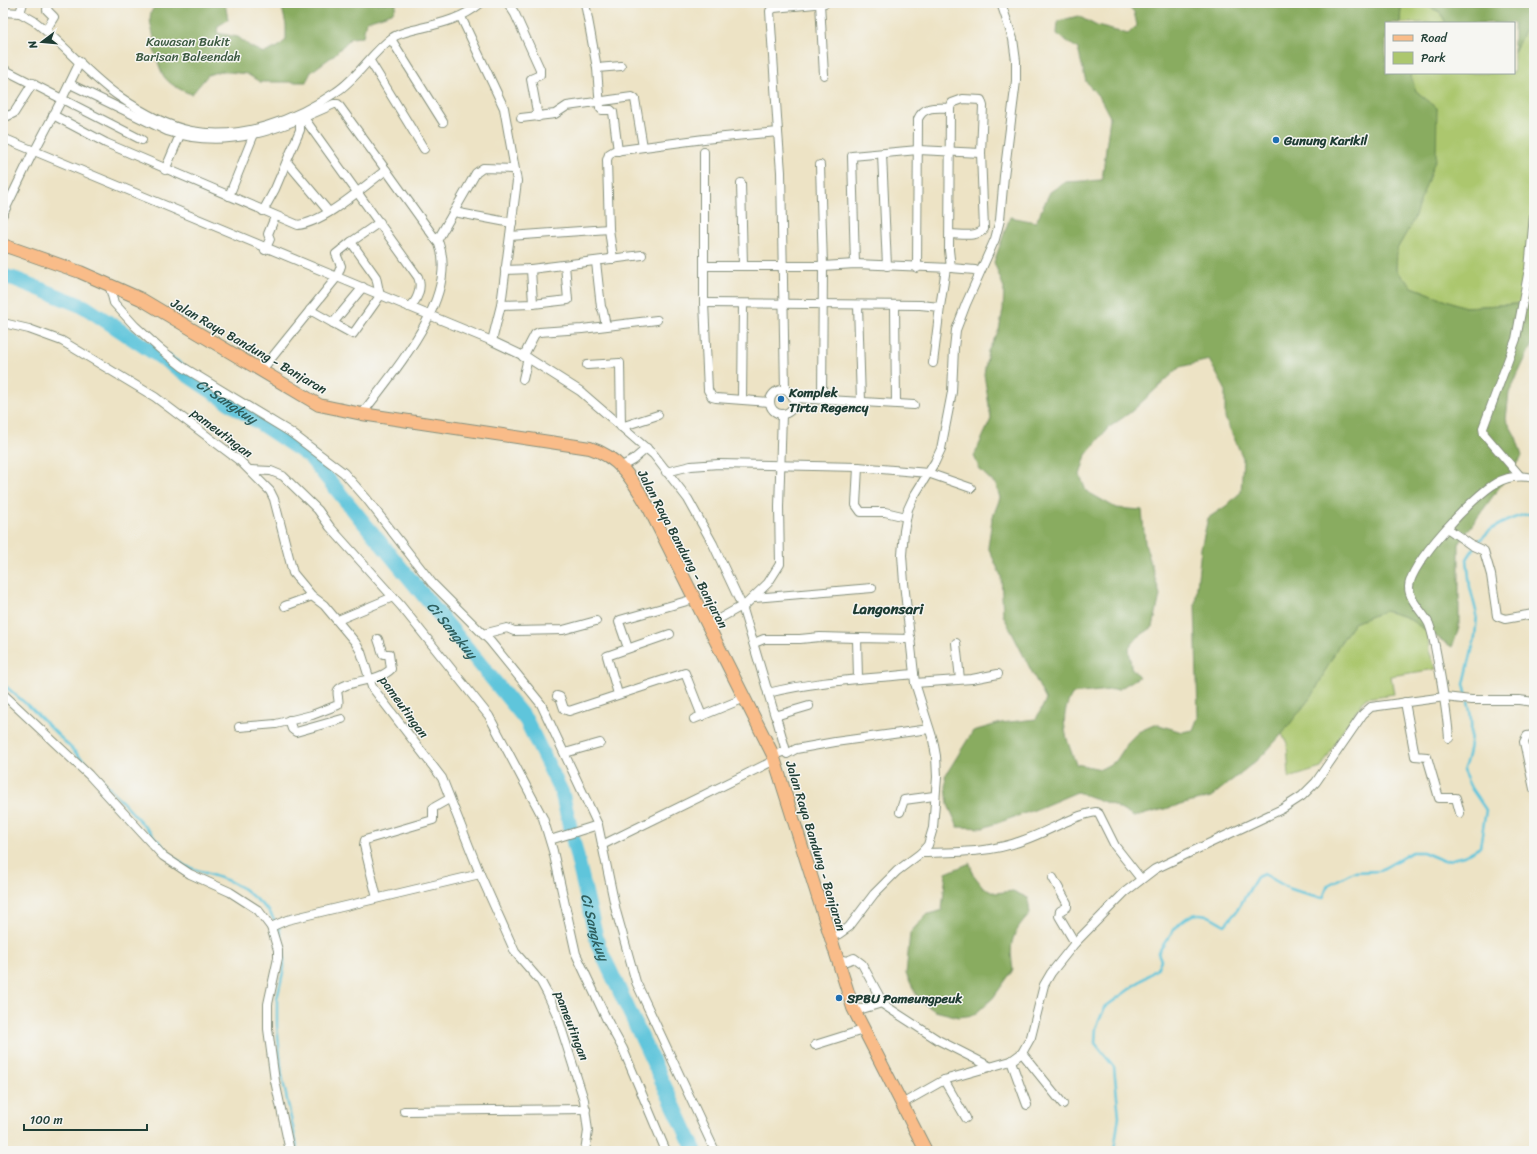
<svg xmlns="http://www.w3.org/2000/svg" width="1537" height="1154" font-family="Sriracha,sans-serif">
<rect width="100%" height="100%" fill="#f6f6f2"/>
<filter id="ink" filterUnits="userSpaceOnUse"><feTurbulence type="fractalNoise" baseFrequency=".025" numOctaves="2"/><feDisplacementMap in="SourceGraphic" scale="8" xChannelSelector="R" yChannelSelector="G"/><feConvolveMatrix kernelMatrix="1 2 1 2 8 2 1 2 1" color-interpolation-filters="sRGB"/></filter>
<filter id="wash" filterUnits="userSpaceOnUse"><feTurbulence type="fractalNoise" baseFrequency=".012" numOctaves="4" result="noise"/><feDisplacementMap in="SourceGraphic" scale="16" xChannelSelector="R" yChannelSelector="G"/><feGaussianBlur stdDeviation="0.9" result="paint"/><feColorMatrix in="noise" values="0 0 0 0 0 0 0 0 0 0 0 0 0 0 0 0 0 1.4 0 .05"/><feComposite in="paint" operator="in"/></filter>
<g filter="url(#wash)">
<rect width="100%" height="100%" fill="#ede3c5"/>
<!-- green -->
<g fill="#acc76e" stroke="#668251">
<polygon points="1420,3 1440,12 1446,23 1400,23 1401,7"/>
<polygon points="1534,28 1534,303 1465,307 1412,287 1396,270 1397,249 1413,221 1422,193 1437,108 1416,91 1410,73 1514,73 1514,52 1525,29"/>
<polygon points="1385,611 1406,617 1428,632 1429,651 1436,669 1391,676 1394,694 1366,698 1344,728 1321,768 1289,778 1287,743 1282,734 1314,693 1338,646 1354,623"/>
</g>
<!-- forest -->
<g fill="#89ac61" stroke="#54744a" fill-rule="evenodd">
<path d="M160,3H225L228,20L218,26L217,33L238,37L251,47L264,53L278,47L286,40V25L281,3H396V7L392,13L367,21L365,25L363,37L351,38L334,55L311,72L306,82H260L247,74L220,71L208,75L192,94C183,92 167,83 163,75C159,67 157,58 154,50C159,37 139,14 160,3Z"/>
<path d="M1126,3H1420L1401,7L1400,23H1386V73H1410L1416,91L1437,108L1436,158L1413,221L1397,249L1396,270L1412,287L1465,307L1534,303V340L1509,393L1506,419L1516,437L1522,456L1459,543V628L1452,647L1406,617L1385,611L1354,623L1338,646L1314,693L1282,734L1262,756L1211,797L1134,817L1113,805L1077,792L1037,809L983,828L958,827L948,805L945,776L973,731L1001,723L1036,719L1046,700L1003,615L1001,576L988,547L992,519L1000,498L996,485L980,470L974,456L991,419L984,374L988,351L999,330L1003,310L1004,288L994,262L1010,217L1036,222L1050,192L1065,182L1102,180L1110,117L1100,98L1086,82L1078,49L1057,34L1058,21L1078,16L1097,26L1128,34L1137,25L1134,12ZM1209,360L1225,389V418L1243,458L1241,492L1226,506L1208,518L1201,548L1195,606L1198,717L1193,730L1182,732L1156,724L1138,732L1129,741L1116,761L1101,769L1076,764C1066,738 1058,720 1072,694L1119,689L1139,677L1131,667L1129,648L1138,637L1153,627L1160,595L1145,543L1142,510L1116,508L1086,491L1080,475L1086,455L1108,428L1131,412L1180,367Z"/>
<polygon points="1421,3 1534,3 1534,28 1525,29 1514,52 1514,23 1446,23 1440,12"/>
<path d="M970,863L973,874L983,887L996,893L1013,891L1028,898L1030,914C1011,935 1009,942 1013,970L993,998L974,1015L959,1017L935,1011L919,1000L906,974L910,933L926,915L942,910L946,873Z"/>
</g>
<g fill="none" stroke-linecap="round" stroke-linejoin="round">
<!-- stream -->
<g stroke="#5ec5db" stroke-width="2.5">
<polyline points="3,684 32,709 94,771 173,857 185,866 229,881 244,889 269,911 279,928 284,951 284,968 277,999 277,1025 282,1076 298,1151"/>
<path d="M1467,697L1464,684L1475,637L1477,615L1470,587L1467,559C1472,551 1477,543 1484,536C1495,524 1518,515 1534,513"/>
<path d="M1114,1151L1119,1116L1114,1067L1095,1043L1096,1028L1105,1007L1157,969L1161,960L1158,953C1168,938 1184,908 1206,915C1212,917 1219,922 1225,925L1236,912L1257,877L1264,874L1290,889L1323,898L1328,885L1353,872L1379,871L1412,852H1423L1444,861L1464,856L1480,847L1486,810L1471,788L1463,771C1471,751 1474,723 1468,702"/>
</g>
<!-- river -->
<path stroke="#5ec5db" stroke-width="15" id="s1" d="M3,276L15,279L85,307L309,456L526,720L562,793L598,945L695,1151"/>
</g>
</g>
<g filter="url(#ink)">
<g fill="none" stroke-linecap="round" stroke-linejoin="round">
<!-- street casing -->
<g stroke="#86907c" stroke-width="10">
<g id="street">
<polyline points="508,3 515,14 540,69 540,75 531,79 538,117"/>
<polyline points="585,3 597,68 600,108 602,110 611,110 613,112 618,151"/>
<polyline points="820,3 824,75"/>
<path d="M3,12L20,13L34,21C64,44 89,76 120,97C140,111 167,126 191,131C240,141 296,120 336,92C358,78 371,53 392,38C400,32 411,31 421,28C443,23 463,18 481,3"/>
<polyline points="20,13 23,3"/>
<polyline points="461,17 504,108 517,181 501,305 492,341"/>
<polyline points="46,30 54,17 47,10 48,3"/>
<polyline points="391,39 443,122"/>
<polyline points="370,61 424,149"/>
<polyline points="80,62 62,99 142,140"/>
<polyline points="597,68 621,66"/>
<polyline points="3,69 62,99 34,152 34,150 3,214"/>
<path d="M70,84L167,131C227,151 280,129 334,104H338L386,170"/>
<polyline points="3,113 8,116 14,113 33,83"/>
<path d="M53,115L106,143L298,225C325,222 363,187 386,170L439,244C459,298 393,372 362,414"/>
<path d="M304,118L418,277C423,288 416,303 409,307"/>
<polyline points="521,118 555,114 567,106 632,97 635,99 643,147"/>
<polyline points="778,132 781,172 785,390"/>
<polyline points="3,138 337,277 261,371"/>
<polyline points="704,152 704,303 708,390 712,397 716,398 770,402"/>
<polyline points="882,154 887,266"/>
<polyline points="287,162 329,212"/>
<polyline points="820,165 823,266 822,399"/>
<polyline points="165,170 180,135"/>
<polyline points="741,183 743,265"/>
<polyline points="229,196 254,134"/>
<polyline points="263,211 275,189 300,130 300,120"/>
<polyline points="454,212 512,223"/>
<polyline points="510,236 609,229"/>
<polyline points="437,241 476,173 483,168 514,169"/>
<polyline points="351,242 336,254 341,266 337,277 492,341 528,358 580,391 654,455 688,499 713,544 742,606 775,716 809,706"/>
<polyline points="266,248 265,250 270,239 268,234 275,217"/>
<polyline points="613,259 609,229 607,160 609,154 614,151 704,139 778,132 770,11 774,8 825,3"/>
<polyline points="596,262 601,307 603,311 606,326"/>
<polyline points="855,264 852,156 918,150 981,153"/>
<path d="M705,266H823L855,264L951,268L949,250L950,108L952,103L963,99L981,100L983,106L981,153L984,229C976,238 961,234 950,234"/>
<path d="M917,268L918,119C924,105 937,108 950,108"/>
<polyline points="951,268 975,270"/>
<polyline points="531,269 642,255"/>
<polyline points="505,270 531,269 533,304"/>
<polyline points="109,284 114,303 135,326 159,348 183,367 290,432 344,473 366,498 432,583 490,641 541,704 598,825 616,911 636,982 715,1151"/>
<polyline points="704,303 920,305 940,307 933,363"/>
<polyline points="501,305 533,304 568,300 565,265"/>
<polyline points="858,305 861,401"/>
<polyline points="895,306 896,403"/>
<polyline points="940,307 946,268"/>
<polyline points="310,310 333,323 363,287"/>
<polyline points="3,323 29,329 62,341 155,397 240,461 270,491 274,499 293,573 312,596 324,605 355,642 361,652 372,687 442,778 480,874 515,952 541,982 547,993 557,1015 584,1100 588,1131 585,1151"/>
<polyline points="333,323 353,334 380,296 376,277 351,242 380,222"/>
<polyline points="524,356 523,357 535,334 539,332 582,329 657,320"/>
<polyline points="587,365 620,363 621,427 658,415"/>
<polyline points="523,379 528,358"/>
<circle cx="782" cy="402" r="12"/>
<polyline points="794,398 914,405"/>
<polyline points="742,399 743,304"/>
<polyline points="622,466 633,460 647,448"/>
<polyline points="858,467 856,505 861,512 885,512 906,517"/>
<polyline points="250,470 271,471 283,476 318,510 330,527 401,606 489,716 543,818 553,851 576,954 607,1020 623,1049 666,1151"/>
<polyline points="666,470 666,472 691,466 719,464 858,467 928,473 971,488"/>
<polyline points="1520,476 1484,434 1483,428 1516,339 1529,269 1534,216"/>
<polyline points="1447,528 1471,545 1484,551 1491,575 1497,616 1505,619 1533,614 1534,616"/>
<polyline points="754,598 872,588"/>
<polyline points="285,606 312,596"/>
<polyline points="338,620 393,597"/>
<polyline points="708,625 742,606 742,608 768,583 780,564 779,507 782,414"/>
<polyline points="483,634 507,628 514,631 563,630 596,621"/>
<polyline points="753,641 754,643 764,639 800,639 820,637 857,638"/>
<polyline points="956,643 960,679"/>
<polyline points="628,648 619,622 620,620 694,599"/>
<polyline points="858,679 857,638 911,639"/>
<polyline points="915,683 972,679 998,674"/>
<path d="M768,690V693C816,681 865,679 914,674"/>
<polyline points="3,694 89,775 163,856 190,874 230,892 258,910 271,927 278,950 278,958 268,1004 268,1029 275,1081 290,1151"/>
<polyline points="618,694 607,656 670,634"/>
<polyline points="557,696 560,697 564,709 569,711 685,673 702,716"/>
<polyline points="1405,702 1415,756 1427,757 1439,798 1456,798 1460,813"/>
<polyline points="775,713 786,751"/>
<polyline points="694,719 745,698"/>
<polyline points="289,720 292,729 296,732 342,719"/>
<path d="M239,727L276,724L312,715L338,705C340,701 336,693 338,690C346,680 379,682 391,669L389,654H383L378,639"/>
<polyline points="1534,735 1527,736 1524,742 1534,789"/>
<path d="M1449,738C1447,711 1442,684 1437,657C1435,646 1433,634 1429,624C1424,613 1409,601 1409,587C1410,563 1474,495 1496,483C1508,476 1521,475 1534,478"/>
<polyline points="565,753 600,743"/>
<polyline points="773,755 786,751 787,754 796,749 835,742 929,729"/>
<polyline points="900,812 904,800 934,796"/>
<polyline points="550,840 598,825"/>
<polyline points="602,845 775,760"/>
<path d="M921,853C957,852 991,853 1024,840C1048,832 1071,816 1096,812L1099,814L1115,846L1141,879"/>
<polyline points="1053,878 1067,903 1067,907 1060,911 1059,916 1075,943"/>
<polyline points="377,898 364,845 365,840 433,820 433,808 449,799"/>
<polyline points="271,927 287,920 480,874"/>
<polyline points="830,936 839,934 849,927 874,894 897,871 921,853 928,845 933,828 937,777 936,756 933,740 915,683 904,583 902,555 904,531 908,509 914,496 935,462 941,449 952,392 954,348 956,330 966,304 995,239 1000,220 1004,176 1016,81 1016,61 1013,39 1001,3"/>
<polyline points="837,959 847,961 854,958 862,964 884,1005 938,1040 991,1067"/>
<polyline points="853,1008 862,1009 882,1003"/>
<polyline points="815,1045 863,1030"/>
<polyline points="1022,1053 1063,1104"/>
<polyline points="1011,1061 1027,1105"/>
<polyline points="944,1080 966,1118"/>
<polyline points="901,1102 907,1101 944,1080 1011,1061 1022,1053 1031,1037 1044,985 1051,973 1075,943 1125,892 1155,869 1282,809 1302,796 1316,782 1363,714 1371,707 1445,697 1471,700 1519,700 1534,702"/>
<polyline points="404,1111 586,1109"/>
</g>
</g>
<!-- primary casing -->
<g stroke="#86907c" stroke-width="14">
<path id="primary" d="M3,245L80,272L141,299L319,405L362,414L590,448C622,458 634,483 650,510L773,755L853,1008L926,1151"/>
</g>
<!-- street -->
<use href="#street" stroke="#fff" stroke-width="8"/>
<!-- primary -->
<use href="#primary" stroke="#f9bc89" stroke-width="12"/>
</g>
</g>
<!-- markers -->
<g fill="#1f6fb2" stroke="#f6f6f2" stroke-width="1.5">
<circle cx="1276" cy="140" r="4"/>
<circle cx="781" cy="399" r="4"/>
<circle cx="839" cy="998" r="4"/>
</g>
<g text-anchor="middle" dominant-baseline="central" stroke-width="3" stroke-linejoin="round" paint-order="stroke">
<!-- park labels -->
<g font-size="13" fill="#3b5940" stroke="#f6f6f2">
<text x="188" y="41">Kawasan Bukit<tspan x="188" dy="15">Barisan Baleendah</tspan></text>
</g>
<!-- poi labels -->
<g font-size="13" font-weight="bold" fill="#1f3d34" stroke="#f6f6f2" text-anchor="start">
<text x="1284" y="140">Gunung Karikil</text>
<text x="789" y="392">Komplek<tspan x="789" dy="15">Tirta Regency</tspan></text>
<text x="847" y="998">SPBU Pameungpeuk</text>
</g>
<!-- street labels -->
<g font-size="13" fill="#1f3d34" stroke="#f6f6f2">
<text transform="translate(249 346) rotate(30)">Jalan Raya Bandung - Banjaran</text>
<text transform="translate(222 433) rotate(37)">pameutingan</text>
<text transform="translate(683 549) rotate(62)">Jalan Raya Bandung - Banjaran</text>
<text transform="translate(404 707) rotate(54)">pameutingan</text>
<text transform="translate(816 846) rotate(73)">Jalan Raya Bandung - Banjaran</text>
<text transform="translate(572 1026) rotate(69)">pameutingan</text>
</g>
<!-- water labels -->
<g font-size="14" font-style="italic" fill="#2f5f5e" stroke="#f6f6f2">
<text stroke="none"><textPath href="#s1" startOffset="258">Ci Sangkuy</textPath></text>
<text stroke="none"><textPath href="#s1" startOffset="582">Ci Sangkuy</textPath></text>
<text stroke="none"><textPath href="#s1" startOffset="918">Ci Sangkuy</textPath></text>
</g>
<!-- quarter labels -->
<g font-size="15" font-weight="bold" fill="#1f3d34" stroke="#f6f6f2">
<text x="888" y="609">Langonsari</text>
</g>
</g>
<!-- margin -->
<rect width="1537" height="1154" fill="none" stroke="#f6f6f2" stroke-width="16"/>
<!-- legend -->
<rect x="1385" y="22" width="130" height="52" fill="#f6f6f2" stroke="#a0aca6"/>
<rect x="1393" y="35" width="20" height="6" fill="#f9bc89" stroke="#a0aca6"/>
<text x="1421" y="42" font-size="12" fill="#1f3d34">Road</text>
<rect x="1393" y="52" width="20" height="12" fill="#acc76e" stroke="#a0aca6"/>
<text x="1421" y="62" font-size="12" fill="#1f3d34">Park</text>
<!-- north arrow -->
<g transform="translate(42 42) rotate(254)" stroke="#f6f6f2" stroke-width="3" paint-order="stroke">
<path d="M0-3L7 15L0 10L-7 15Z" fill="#1f3d34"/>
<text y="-6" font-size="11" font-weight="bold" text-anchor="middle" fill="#1f3d34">N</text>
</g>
<!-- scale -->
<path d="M24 1124v6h123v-6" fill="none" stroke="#1f3d34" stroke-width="2"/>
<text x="30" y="1124" font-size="12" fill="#1f3d34" stroke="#f6f6f2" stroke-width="3" paint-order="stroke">100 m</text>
</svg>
